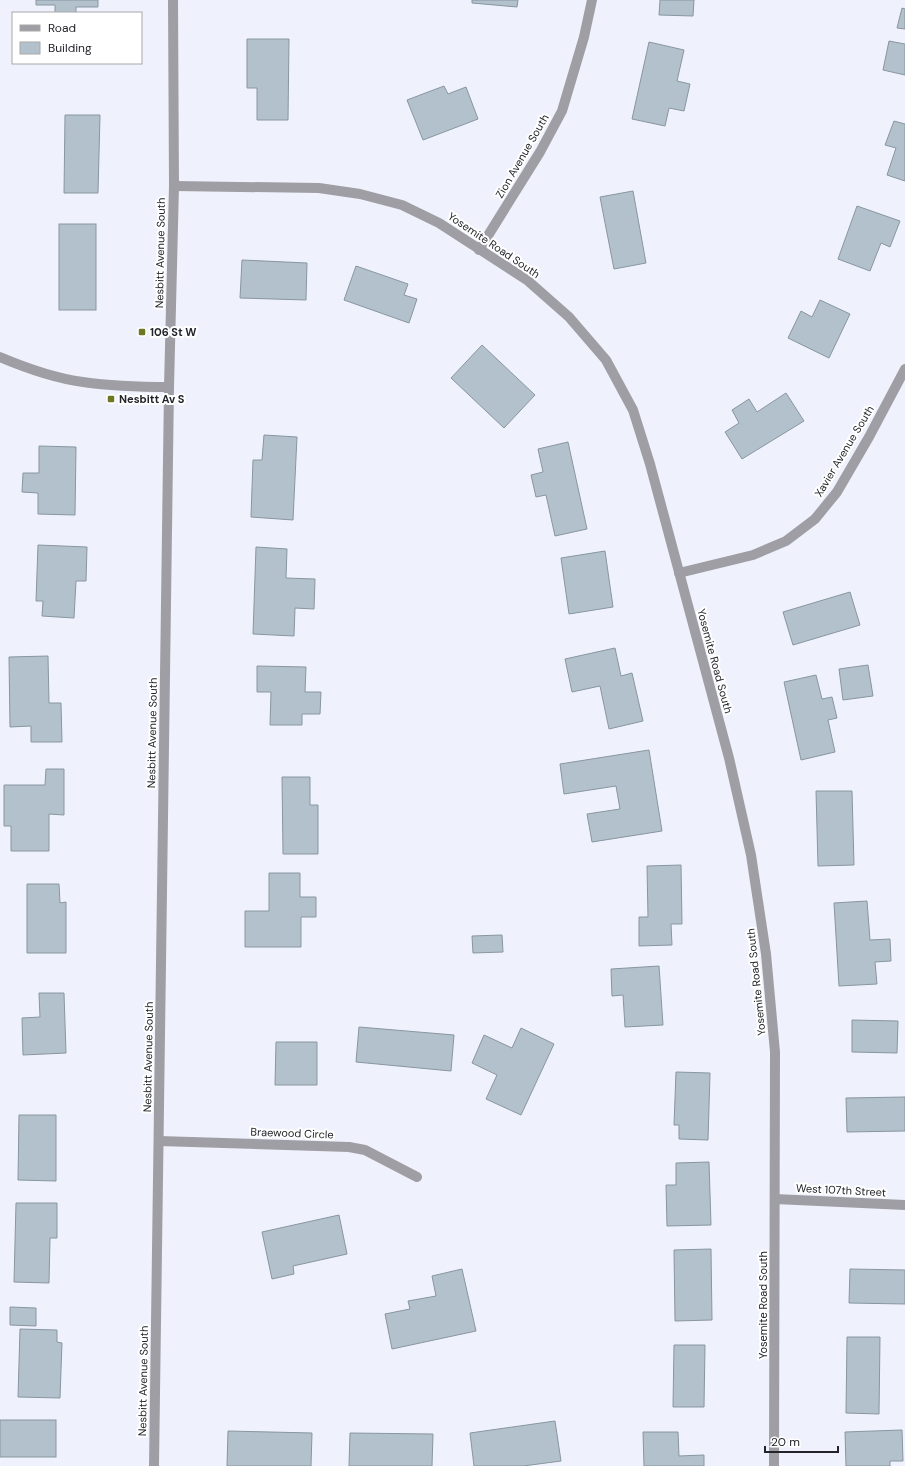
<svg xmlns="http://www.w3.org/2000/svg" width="905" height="1466" font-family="'DM Sans',sans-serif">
<rect width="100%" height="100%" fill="#eff2fc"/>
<!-- building -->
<g fill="#b3c1cc" stroke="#8896a1">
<polygon points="36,0 98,0 98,7 76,7 76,13 55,13 55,5 36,5"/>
<polygon points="472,0 518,0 517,7 472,3"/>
<polygon points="660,0 694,0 693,16 659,15"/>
<polygon points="902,8 905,9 905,29 897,28"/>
<polygon points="247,39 289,39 288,120 257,120 257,88 247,88"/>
<polygon points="889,41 905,44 905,75 883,70"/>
<polygon points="649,42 684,50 677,81 690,84 684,111 669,108 665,126 632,119"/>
<polygon points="444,86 448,94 466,87 478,119 423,140 407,100"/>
<polygon points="65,115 100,115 98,193 64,193"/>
<polygon points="894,121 905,124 905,181 887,175 896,148 885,145"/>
<polygon points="633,191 646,263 614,269 600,197"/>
<polygon points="857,206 900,221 890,247 881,243 870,271 838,259"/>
<rect x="59" y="224" width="37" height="86"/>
<polygon points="242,260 307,263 306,300 240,298"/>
<polygon points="356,266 408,284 404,295 417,299 409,323 344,300"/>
<polygon points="820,300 850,314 829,358 788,338 801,311 812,317"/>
<polygon points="482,345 535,395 504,428 451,378"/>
<polygon points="786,393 804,421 742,459 725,432 739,423 732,410 749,399 757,412"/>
<polygon points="264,435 297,437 293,520 251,517 253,460 262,460"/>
<polygon points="568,442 587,529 555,536 546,495 536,497 531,475 543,472 538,449"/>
<polygon points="39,446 76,447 75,515 38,514 38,493 22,492 23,473 39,473"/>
<polygon points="38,545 87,547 86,581 76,581 74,618 42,616 43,601 36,601"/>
<polygon points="256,547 287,549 286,578 315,579 314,609 295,608 294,636 253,634"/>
<polygon points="605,551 613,607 569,614 561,558"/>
<polygon points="850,592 860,625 793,645 783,612"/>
<polygon points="615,648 621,676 632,673 643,721 609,729 600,686 572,692 565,659"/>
<polygon points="48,656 49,703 61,703 62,742 31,742 31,726 10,727 9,657"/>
<polygon points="868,665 873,696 843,700 839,669"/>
<polygon points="257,666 306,667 305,692 321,692 320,714 302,714 302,725 270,725 271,692 257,692"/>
<polygon points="816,675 822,699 832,697 837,718 828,720 835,752 801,760 784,682"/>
<polygon points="649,750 662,831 592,842 587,814 620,809 616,786 564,794 560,764"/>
<polygon points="46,769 64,769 64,815 49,814 49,851 11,851 11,826 4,826 4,785 45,785"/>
<polygon points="282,777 310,777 310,805 318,805 318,854 283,854"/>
<polygon points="816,791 852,791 854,865 818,866"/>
<polygon points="681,865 682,924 671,924 672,945 639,946 639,917 648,917 647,866"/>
<polygon points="269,873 300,873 300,897 316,897 316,917 301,917 301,947 245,947 245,911 269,911"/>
<polygon points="27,884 59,884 60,903 66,902 66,953 27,953"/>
<polygon points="867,901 870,940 890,939 891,961 875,962 877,984 839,986 834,903"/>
<polygon points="502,935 503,952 473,953 472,936"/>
<polygon points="659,966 663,1025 625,1027 623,995 612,996 611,969"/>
<polygon points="39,993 64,993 66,1053 23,1055 22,1018 40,1017"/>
<polygon points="852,1020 898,1021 897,1053 852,1052"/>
<polygon points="359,1027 454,1035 451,1071 356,1062"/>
<polygon points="521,1028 554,1044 521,1115 486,1099 497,1075 472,1063 484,1035 512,1048"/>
<polygon points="276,1042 317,1042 317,1085 275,1085"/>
<polygon points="676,1072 710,1073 708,1140 679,1139 679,1125 674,1125"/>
<polygon points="905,1097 905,1131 847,1132 846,1098"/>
<polygon points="19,1115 56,1115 56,1181 18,1180"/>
<polygon points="709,1162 711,1225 667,1226 666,1185 676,1185 676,1163"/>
<polygon points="16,1203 57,1203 57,1238 50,1238 49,1283 14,1282"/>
<polygon points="339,1215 347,1254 293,1266 294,1274 272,1279 262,1232"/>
<polygon points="711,1249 712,1320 675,1321 674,1250"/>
<polygon points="462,1269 476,1331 392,1349 385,1314 410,1309 408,1301 436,1296 432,1276"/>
<polygon points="850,1269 905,1270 905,1304 849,1303"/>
<polygon points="10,1307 36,1308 36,1326 10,1325"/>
<polygon points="20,1329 57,1330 57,1342 62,1343 60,1398 18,1397"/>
<polygon points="847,1337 880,1337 879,1414 846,1413"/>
<polygon points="674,1345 705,1345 704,1407 673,1407"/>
<rect x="0" y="1420" width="56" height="37"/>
<polygon points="555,1421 561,1461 523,1466 474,1466 470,1433"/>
<polygon points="902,1430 903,1461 890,1461 890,1466 846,1466 845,1432"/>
<polygon points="228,1431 312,1433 311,1466 227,1466"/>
<polygon points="643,1432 678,1432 679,1456 704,1455 704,1466 644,1466"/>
<polygon points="350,1433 433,1434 432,1466 349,1466"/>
</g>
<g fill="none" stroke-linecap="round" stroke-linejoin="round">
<!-- minor -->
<g stroke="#a09ea5" stroke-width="10">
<polyline points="174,186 319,188 360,194 402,205 439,223 527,280 569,317 606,360 633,410 650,464 729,758 751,855 766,954 775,1052 774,1466"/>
<polyline points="479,250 540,152 562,111 584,37 592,0"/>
<path d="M0,357C26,368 54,378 83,382C111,386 141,387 169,387"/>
<polyline points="679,573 753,555 786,541 815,519 837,492 869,437 905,369"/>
<polyline points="159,1141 349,1147 365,1150 417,1177"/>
<polyline points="775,1199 905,1205"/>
<polyline points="154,1466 169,387 174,186 173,0"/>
</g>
</g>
<!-- markers -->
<g fill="#6e7823" stroke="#fff" stroke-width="1.5">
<rect x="138" y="328" width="8" height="8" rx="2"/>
<rect x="107" y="395" width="8" height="8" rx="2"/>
</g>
<g text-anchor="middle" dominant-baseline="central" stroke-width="4" stroke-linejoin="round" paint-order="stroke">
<!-- street labels -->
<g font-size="11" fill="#222429" stroke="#fff">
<text transform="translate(522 156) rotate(-60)">Zion Avenue South</text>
<text transform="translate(494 245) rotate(34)">Yosemite Road South</text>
<text transform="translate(160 253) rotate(-89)">Nesbitt Avenue South</text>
<text transform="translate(844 451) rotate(-59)">Xavier Avenue South</text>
<text transform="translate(715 661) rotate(75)">Yosemite Road South</text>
<text transform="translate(152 733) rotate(-89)">Nesbitt Avenue South</text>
<text transform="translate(756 982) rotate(-96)">Yosemite Road South</text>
<text transform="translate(148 1057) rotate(-89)">Nesbitt Avenue South</text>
<text transform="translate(292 1133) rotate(2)">Braewood Circle</text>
<text transform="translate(841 1190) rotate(3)">West 107th Street</text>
<text transform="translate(763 1305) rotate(-90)">Yosemite Road South</text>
<text transform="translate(143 1381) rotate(-89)">Nesbitt Avenue South</text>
</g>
<!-- poi labels -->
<g font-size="11" font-weight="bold" fill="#222429" stroke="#fff" text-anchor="start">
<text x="150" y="332">106 St W</text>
<text x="119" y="399">Nesbitt Av S</text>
</g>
</g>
<!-- legend -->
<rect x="12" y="12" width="130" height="52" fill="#ffffff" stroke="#a7a7a9"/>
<rect x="20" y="25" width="20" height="6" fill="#a09ea5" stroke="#a7a7a9"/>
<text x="48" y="32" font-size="12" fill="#222429">Road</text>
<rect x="20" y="42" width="20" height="12" fill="#b3c1cc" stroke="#a7a7a9"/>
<text x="48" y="52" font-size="12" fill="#222429">Building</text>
<!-- scale -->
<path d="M765 1446v6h73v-6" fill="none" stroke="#222429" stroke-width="2"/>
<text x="771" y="1446" font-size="12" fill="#222429" stroke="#ffffff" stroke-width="3" paint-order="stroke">20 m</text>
</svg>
